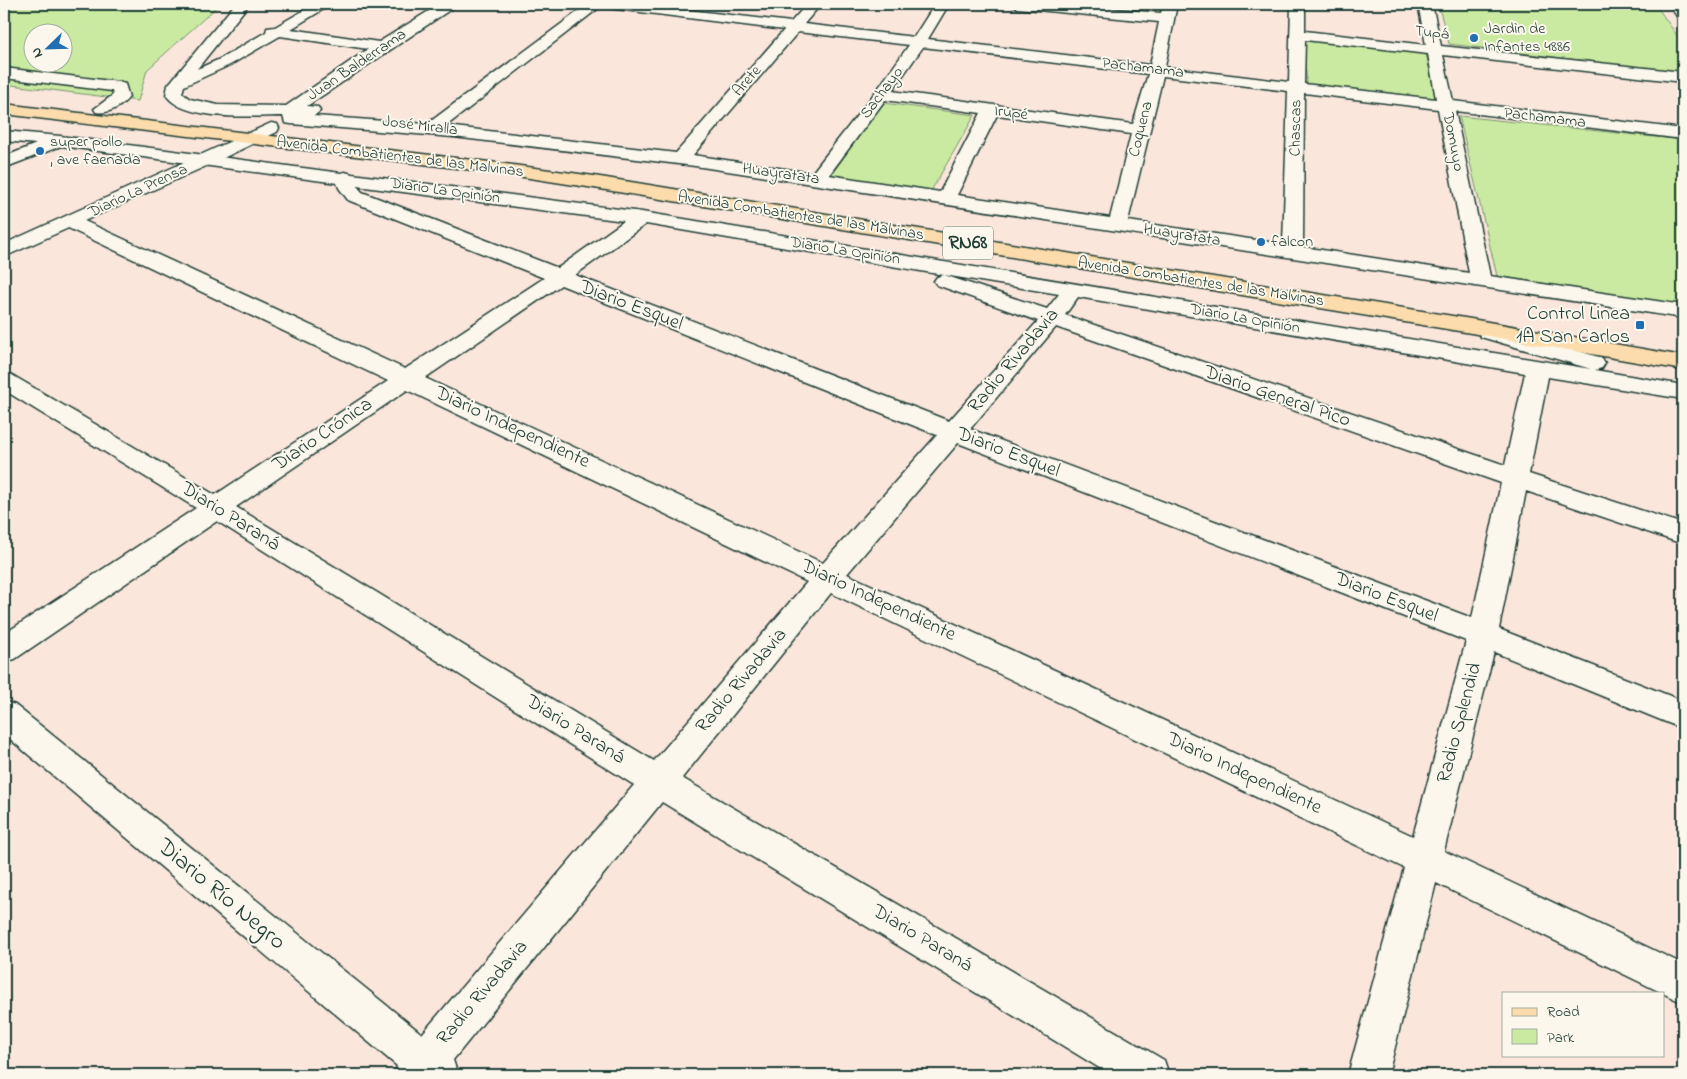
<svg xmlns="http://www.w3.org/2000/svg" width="1687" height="1079" font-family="'Indie Flower',sans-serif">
<rect width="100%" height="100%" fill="#fbe6dc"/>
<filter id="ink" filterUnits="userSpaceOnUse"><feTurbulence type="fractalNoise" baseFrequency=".02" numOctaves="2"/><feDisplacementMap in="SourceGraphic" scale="10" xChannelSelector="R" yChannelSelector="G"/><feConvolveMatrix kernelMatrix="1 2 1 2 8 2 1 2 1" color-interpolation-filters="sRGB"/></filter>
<g filter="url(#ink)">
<!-- green -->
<g fill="#caeaa2" stroke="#74946b" fill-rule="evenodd">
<path d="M4,4H220L147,70L138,101L4,84ZM32,32H62V62H32Z"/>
<polygon points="1438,4 1655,4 1683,44 1683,73 1449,44"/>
<polygon points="1303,39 1426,53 1436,101 1307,85"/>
<polygon points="883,103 975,115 931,191 831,175"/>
<polygon points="1459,116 1683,140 1683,305 1497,276"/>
</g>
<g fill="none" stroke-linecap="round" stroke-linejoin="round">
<!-- street casing -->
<g stroke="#1f3d34" stroke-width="3">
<g id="street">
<path d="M235,4H249L197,69L220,59L266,32L267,28L275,27L315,4H332L291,29L379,42L440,4H456L454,7L307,106L318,107L320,111L314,116L427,124L588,4H636L791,22L807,4H821L804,24L914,37L935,4H949L928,39L1150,65L1159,22L1017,8L1010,4H1059L1161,13L1163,4H1177L1165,67L1289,82L1291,4H1305V31L1426,45L1418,4H1432L1441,46L1683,72V82L1443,55L1453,101L1683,129V139L1455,111L1490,276L1683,305V318L695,166L453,137L291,124L285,123L283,116C254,116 184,122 166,95L168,85ZM600,7L784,30L676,153L446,126ZM798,32L909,45L877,90L812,173L693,155ZM280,36L368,49L286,106L218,105L190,99L182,93L184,86L230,65ZM1305,40L1428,54L1436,99L1304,84ZM923,47L1148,74L1133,124L892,91ZM1163,76L1288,91L1283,244L1128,221ZM1304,93L1438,109L1469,273L1303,247ZM885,100L981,113L940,192L829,175ZM997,115L1131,134L1110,218L957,195Z"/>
<path d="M4,68L119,82L125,84L129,97C123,106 107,115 96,112L94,109L113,95L112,91L4,78Z"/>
<path d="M4,131L60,136L341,173L345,172L352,174L642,212L1591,369L1481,337L1478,332L1481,327L1489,325L1602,358L1605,363L1602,368L1595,370L1683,385V399L1548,377L1529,474L1683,524V544L1526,491L1499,629L1683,701V729L1494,652L1444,851L1683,964V1003L1436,883L1388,1075H1348L1404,868L831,593L682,778L1164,1060L1169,1075H1111L662,802L453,1060L458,1075H394L397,1066L4,734V701L15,705L422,1034L634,785L217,521L15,659L4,662V634L196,508L4,390V373L12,375L215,495L388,381L64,226L61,222L64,218L71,216L78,218L405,369L544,278L348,200L339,188L337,183L61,146L4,168V157L36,144L4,141ZM357,186L624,221L558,268L362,192ZM646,224L944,275L937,277L934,281L937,285L1038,321L949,421L575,275ZM944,275L1059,294L1047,309ZM561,285L937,435L823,563L425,378ZM1078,297L1525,373L1505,465L1065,315ZM1056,327L1501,483L1472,618L970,429ZM407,390L807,582L654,761L236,507ZM958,443L1466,641L1413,836L847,574Z"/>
</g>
</g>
<!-- secondary casing -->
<g stroke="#1f3d34" stroke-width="3">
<g id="secondary">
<polygon points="1669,4 1683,4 1683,19 1678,18"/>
<polygon points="271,123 277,124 279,128 277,132 213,163 4,257 4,244"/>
</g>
</g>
<!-- primary casing -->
<g stroke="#1f3d34" stroke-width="3">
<polygon id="primary" points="4,104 498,163 594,176 1471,319 1683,356 1683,370 1471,333 594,188 498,173 4,114"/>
</g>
<!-- street -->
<use href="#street" fill="#fbf7ec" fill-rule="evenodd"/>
<!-- secondary -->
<use href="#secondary" fill="#fbf7ec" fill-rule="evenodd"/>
<!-- primary -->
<use href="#primary" fill="#fcdcac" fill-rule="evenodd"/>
</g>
</g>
<!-- markers -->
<g fill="#1f6fb2" stroke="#fbf7ec" stroke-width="2">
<circle cx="1474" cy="38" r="5"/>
<circle cx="40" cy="151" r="5"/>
<circle cx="1261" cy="242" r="5"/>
<rect x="1635" y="320" width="10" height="10" rx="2.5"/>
</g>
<g text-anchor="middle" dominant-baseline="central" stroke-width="4" stroke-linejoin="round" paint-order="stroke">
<!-- far-poi labels -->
<g font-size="16" fill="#1f3d34" stroke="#fbf7ec" text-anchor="start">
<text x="1484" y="29">Jardìn de<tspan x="1484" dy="18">Infantes 4886</tspan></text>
<text x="50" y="142">super pollo<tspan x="50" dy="18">, ave faenada</tspan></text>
<text x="1271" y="242">falcon</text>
</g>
<!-- far-street labels -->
<g font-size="16" fill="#1f3d34" stroke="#fbf7ec">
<text transform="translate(1432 33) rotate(6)">Tupá</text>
<text transform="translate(357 65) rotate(-34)">Juan Balderrama</text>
<text transform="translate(1143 68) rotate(7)">Pachamama</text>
<text transform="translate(747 81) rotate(-49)">Arete</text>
<text transform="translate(882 93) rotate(-53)">Sachayo</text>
<text transform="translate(1011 113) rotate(7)">Irupé</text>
<text transform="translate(1545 118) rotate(7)">Pachamama</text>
<text transform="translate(420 126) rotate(7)">José Miralla</text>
<text transform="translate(1296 128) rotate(-89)">Chascas</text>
<text transform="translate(1141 129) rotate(-76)">Coquena</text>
<text transform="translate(1453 142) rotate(79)">Domuyo</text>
<text transform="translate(400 157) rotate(7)">Avenida Combatientes de las Malvinas</text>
<text transform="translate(781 174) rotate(8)">Huayratata</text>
<text transform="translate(138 191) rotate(-25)">Diario La Prensa</text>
<text transform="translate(445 191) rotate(8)">Diario La Opinión</text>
<text transform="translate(801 216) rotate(9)">Avenida Combatientes de las Malvinas</text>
<text transform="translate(1182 235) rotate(9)">Huayratata</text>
<text transform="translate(845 251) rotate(9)">Diario La Opinión</text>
<text transform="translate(1201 282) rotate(9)">Avenida Combatientes de las Malvinas</text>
<text transform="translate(1245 319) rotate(10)">Diario La Opinión</text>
</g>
<!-- shield labels -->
<rect fill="#fbf7ec" stroke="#61756b" stroke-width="1" x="943" y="226.5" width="50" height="33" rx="4"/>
<g font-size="19" font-weight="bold" fill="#1f3d34">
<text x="968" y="243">RN68</text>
</g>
<!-- street labels -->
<g font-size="20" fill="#1f3d34" stroke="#fbf7ec">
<text transform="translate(631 306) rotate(21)">Diario Esquel</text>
<text transform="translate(1014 361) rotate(-50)">Radio Rivadavia</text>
<text transform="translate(1277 397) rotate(19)">Diario General Pico</text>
<text transform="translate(512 428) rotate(25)">Diario Independiente</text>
<text transform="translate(323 435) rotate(-34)">Diario Crónica</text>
<text transform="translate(1008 453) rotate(21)">Diario Esquel</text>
<text transform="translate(230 517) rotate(32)">Diario Paraná</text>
<text transform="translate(1386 598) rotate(21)">Diario Esquel</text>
<text transform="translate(878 601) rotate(25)">Diario Independiente</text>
<text transform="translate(742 681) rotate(-50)">Radio Rivadavia</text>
<text transform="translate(1460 723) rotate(-75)">Radio Splendid</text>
<text transform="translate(575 730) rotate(32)">Diario Paraná</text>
<text transform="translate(1244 774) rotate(25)">Diario Independiente</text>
<text transform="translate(922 939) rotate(31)">Diario Paraná</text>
<text transform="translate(483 993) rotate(-50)">Radio Rivadavia</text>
</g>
<!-- poi labels -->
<g font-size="20" fill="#1f3d34" stroke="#fbf7ec" text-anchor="end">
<text x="1630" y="314">Control Linea<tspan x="1630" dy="23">1A San Carlos</tspan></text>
</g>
<!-- near-street labels -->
<g font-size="24" fill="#1f3d34" stroke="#fbf7ec">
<text transform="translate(221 895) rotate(40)">Diario Río Negro</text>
</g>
</g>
<!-- margin -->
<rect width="1687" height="1079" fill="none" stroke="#fbf7ec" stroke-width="20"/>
<rect x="10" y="10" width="1667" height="1059" fill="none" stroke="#1f3d34" stroke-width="2" filter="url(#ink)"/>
<!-- legend -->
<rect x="1502" y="992" width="162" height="65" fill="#fbf7ec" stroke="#a3ada2"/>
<rect x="1512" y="1008" width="25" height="8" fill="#fcdcac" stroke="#a3ada2"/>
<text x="1547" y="1016" font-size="15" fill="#1f3d34">Road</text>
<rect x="1512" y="1029" width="25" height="15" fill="#caeaa2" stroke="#a3ada2"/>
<text x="1547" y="1042" font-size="15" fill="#1f3d34">Park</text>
<!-- north arrow -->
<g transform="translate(48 48) rotate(247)"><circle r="24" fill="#fbf7ec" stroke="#a3ada2"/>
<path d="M0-4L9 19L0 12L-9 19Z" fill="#1f6fb2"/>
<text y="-8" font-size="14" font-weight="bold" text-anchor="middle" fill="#1f3d34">N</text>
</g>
</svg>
